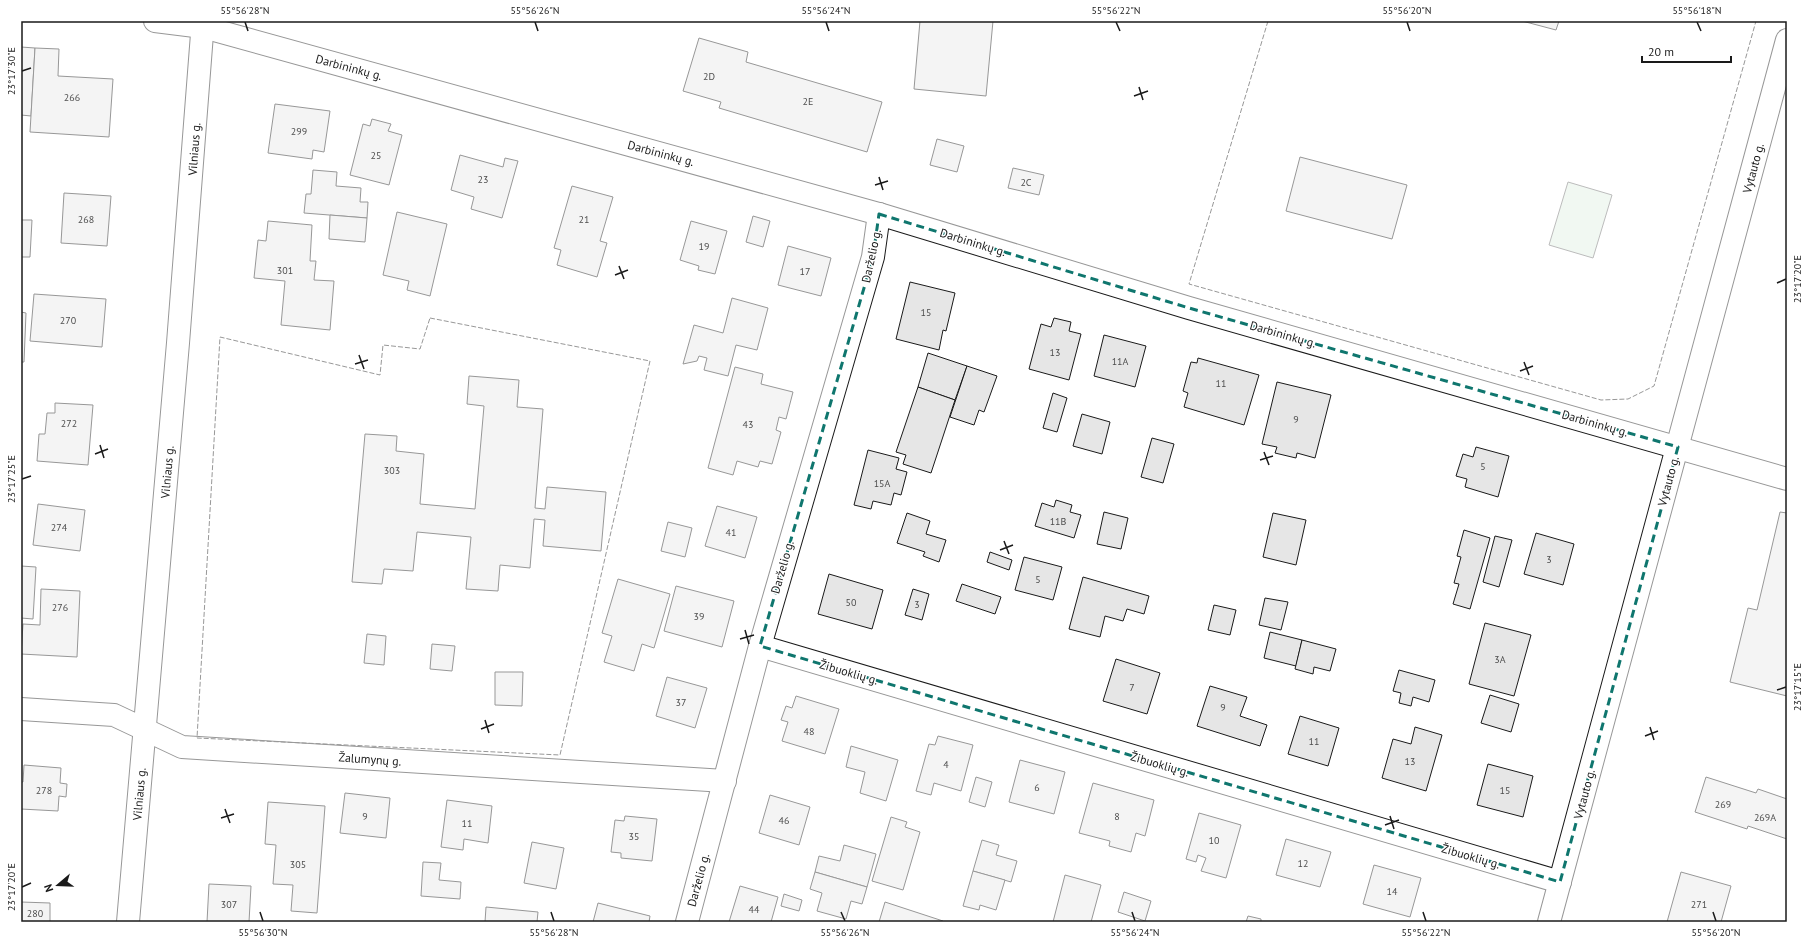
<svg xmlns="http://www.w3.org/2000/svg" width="1808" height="943" font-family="'PT Sans',sans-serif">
<rect width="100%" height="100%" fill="#fff"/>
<!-- green -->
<polygon fill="#e0efe3" stroke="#6a6a6a" points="1568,182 1612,195 1593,258 1549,245"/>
<!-- building -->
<g fill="#e6e6e6" stroke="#1a1a1a">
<polygon points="920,21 993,21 986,96 914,89"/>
<polygon points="1522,21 1559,21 1556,30"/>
<polygon points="699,38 748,52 746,62 882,102 867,152 719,108 721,102 683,91"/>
<polygon points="21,47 35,48 31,116 21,115"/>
<polygon points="35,48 59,49 58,76 113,79 109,137 30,132"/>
<polygon points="275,104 330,111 324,152 313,150 312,159 268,153"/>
<polygon points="372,119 391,124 388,131 402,135 389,185 350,175 363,124 370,126"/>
<polygon points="937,139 964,146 957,172 930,165"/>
<polygon points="460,155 503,167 505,158 518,161 502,218 471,209 474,197 451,190"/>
<polygon points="1300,157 1407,185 1392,239 1286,211"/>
<polygon points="1013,168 1044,175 1039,195 1008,188"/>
<polygon points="313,170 337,172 336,186 361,188 360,202 368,202 367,218 304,213 306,194 311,194"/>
<polygon points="572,186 613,197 600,241 607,243 597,277 557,265 561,250 554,248"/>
<polygon points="64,193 111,196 107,246 61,243"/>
<polygon points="397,212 447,224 430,296 407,290 409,281 383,275"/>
<polygon points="330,215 367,218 365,242 329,239"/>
<polygon points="753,216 770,221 763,247 746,242"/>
<polygon points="21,220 32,220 30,257 21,257"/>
<polygon points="268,221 312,225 310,261 316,261 314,280 334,281 330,330 281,325 285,281 254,278 258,240 266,241"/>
<polygon points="691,221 727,231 715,274 698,270 699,266 680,260"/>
<polygon points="788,246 831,258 821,296 778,285"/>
<polygon points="910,282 955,293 946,331 943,330 939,350 896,339"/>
<polygon points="34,294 106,299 102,347 30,341"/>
<polygon points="732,298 768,308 757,350 736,345 728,376 704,370 707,358 699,356 697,361 683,364 694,325 723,333"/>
<polygon points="21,312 26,313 24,362 21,362"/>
<polygon points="1054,318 1071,322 1069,331 1081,334 1069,380 1029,369 1041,324 1051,327"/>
<polygon points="1104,335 1146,346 1135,387 1094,376"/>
<polygon points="928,353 967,366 955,400 918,387"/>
<polygon points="1198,358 1259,375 1244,425 1184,407 1188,393 1183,391 1191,362 1197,363"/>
<polygon points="967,366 997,376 984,412 979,410 974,425 950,417"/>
<polygon points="735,367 763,374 761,384 793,392 786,419 779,417 776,430 781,432 772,464 760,461 758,467 737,461 733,475 708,468"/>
<polygon points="469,376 519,380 517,407 543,409 535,508 545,509 547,487 606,492 601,551 543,546 545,520 534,519 530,568 500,565 498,591 466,589 471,537 417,532 413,571 384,569 382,584 352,582 365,434 397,436 396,451 424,454 420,504 475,509 484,406 467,404"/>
<polygon points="1277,382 1331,395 1315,458 1297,453 1296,458 1275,453 1277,447 1262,444"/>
<polygon points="918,387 955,400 931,473 903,464 906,455 896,452"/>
<polygon points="1053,393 1067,398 1057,432 1043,428"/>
<polygon points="55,403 93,405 88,465 37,461 39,434 45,434 47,413 55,413"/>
<polygon points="1082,414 1110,422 1102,454 1073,446"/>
<polygon points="1152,438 1174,444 1163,483 1141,477"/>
<polygon points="1476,447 1509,456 1498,497 1465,487 1467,479 1456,476 1463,454 1473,457"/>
<polygon points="868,450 899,458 896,469 907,472 901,495 894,493 891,505 873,501 871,509 854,505"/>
<polygon points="1056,500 1072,505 1070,512 1081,515 1074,538 1035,526 1042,503 1054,507"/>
<polygon points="38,504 85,510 80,551 33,545"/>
<polygon points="717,506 757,517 745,558 705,546"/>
<polygon points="1104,512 1128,518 1121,549 1097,544"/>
<polygon points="1780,512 1787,513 1787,696 1730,682 1748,608 1757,610"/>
<polygon points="907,513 930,521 926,534 946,540 939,562 923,556 925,552 897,543"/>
<polygon points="1273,513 1306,520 1296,565 1263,557"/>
<polygon points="668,522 692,528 685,557 661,551"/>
<polygon points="1464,530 1490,538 1470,609 1453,604 1459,584 1454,583 1461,557 1457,556"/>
<polygon points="1536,533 1574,544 1563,585 1524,574"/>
<polygon points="1495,536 1512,540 1499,587 1483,582"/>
<polygon points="990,552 1012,560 1009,570 987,562"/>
<polygon points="1024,557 1062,567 1053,600 1015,590"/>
<polygon points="21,566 36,567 33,619 21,618"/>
<polygon points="829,574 883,590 872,629 818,614"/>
<polygon points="1083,577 1149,596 1144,614 1127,609 1123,621 1105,616 1100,637 1069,629"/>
<polygon points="618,579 670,594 654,648 642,644 634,671 604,662 612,636 602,633"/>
<polygon points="962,584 1001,597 995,614 956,601"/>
<polygon points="676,586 734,601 722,647 664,631"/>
<polygon points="41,589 80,591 77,657 21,654 23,624 40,625"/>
<polygon points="913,589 929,594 922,620 905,615"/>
<polygon points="1265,598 1288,602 1281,630 1259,625"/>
<polygon points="1214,605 1236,610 1230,635 1208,630"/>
<polygon points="1485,623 1531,635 1514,696 1469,684"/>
<polygon points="1270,632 1302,640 1296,666 1264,658"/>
<polygon points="367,634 386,636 384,665 364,663"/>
<polygon points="1302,640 1336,649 1330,671 1314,667 1313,674 1295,669"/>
<polygon points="432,644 455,646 452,671 430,669"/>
<polygon points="1116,659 1160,673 1147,714 1103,701"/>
<polygon points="1399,670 1435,680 1429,702 1413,697 1411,706 1399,703 1401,693 1393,691"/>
<polygon points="495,672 523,672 522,706 495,705"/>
<polygon points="667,677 707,688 695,728 656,716"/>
<polygon points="1210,686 1247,697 1240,716 1267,725 1260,746 1197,726"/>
<polygon points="1490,695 1519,704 1511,732 1481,723"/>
<polygon points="796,696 839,709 825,754 782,741 788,722 781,720 786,706 792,708"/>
<polygon points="1300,716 1339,728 1328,766 1288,754"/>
<polygon points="1415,727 1442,735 1426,791 1382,778 1393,739 1411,744"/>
<polygon points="938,736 973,745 961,791 934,783 931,795 916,791 929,744 935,745"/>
<polygon points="851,746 898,760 886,801 860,793 865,772 846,767"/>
<polygon points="1020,760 1065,772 1054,814 1009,802"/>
<polygon points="1488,764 1533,776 1523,817 1477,805"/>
<polygon points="24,765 61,768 60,783 67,784 66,797 59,796 58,811 21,809 21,782 23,782"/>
<polygon points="976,777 992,782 985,807 969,802"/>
<polygon points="1706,777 1756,793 1758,789 1787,799 1787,839 1748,826 1747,829 1695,812"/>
<polygon points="1093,783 1154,800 1145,836 1136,833 1131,852 1109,846 1110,841 1079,833"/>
<polygon points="345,793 390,798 386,838 340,833"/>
<polygon points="770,795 810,807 799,845 759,833"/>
<polygon points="447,800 492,806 488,843 464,839 463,850 441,847"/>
<polygon points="268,802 325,806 317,913 291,911 293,885 273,884 276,845 265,844"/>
<polygon points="1199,813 1241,825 1226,878 1201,871 1206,858 1198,855 1196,862 1186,859"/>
<polygon points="625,816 657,819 652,861 621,858 621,853 611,852 615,820 624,821"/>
<polygon points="891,817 907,822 905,827 920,832 903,890 872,881"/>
<polygon points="1286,839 1331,852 1320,887 1276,875"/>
<polygon points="982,840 999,845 996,855 1017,861 1011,882 973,871"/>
<polygon points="532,842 564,848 556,889 524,883"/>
<polygon points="844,845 876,854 867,887 815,872 819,856 840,861"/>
<polygon points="423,862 441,863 439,880 461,882 460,899 421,896"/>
<polygon points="1374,865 1421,878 1410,917 1363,904"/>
<polygon points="973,871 1005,880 996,910 980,905 979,910 963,906"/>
<polygon points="815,872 867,887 862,904 851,901 846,919 817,911 822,893 810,889"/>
<polygon points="1681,872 1731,886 1721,922 1667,922"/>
<polygon points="1065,875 1101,885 1091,922 1053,922"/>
<polygon points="209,884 251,886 249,922 207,922"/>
<polygon points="740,886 778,897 771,922 729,922"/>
<polygon points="1124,892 1151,901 1145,921 1118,912"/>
<polygon points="784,894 802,900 799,911 781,906"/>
<polygon points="21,902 50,903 50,922 21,922"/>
<polygon points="885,902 943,921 942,922 879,922"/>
<polygon points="598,903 650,916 649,922 593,922"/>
<polygon points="486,907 538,912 537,922 485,922"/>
<polygon points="1248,916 1261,919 1261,922 1246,922"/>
</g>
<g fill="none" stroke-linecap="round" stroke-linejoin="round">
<!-- minor casing -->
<g stroke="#1a1a1a" stroke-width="24">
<g id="minor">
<polyline points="155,21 203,27 879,214 1189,308 1787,479"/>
<polyline points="760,646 1560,882"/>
<polyline points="21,709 114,715 182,747 725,781"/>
<polyline points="687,922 760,646 873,257 879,214"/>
</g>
</g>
<!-- secondary casing -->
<g stroke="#1a1a1a" stroke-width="24">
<polyline id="secondary" points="1549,922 1787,40"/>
</g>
<!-- trunk casing -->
<g stroke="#1a1a1a" stroke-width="24">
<polyline id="trunk" points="128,922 178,343 203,21"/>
</g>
<!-- minor -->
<use href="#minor" stroke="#fff" stroke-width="22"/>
<!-- secondary -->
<use href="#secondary" stroke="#fff" stroke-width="22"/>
<!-- trunk -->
<use href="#trunk" stroke="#fff" stroke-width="22"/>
<!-- fence -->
<g stroke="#1a1a1a" stroke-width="1" stroke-dasharray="5 2" stroke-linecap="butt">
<polyline points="1268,21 1189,284 1601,400 1628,399 1654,386 1756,21"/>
<polygon points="430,318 650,361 560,755 197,738 220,337 380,375 383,345 420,349"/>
</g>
</g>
<!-- marked area -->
<path d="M0 0H1808V943H0ZM879,214L1189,308L1678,447L1560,882L760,646L873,257Z" fill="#fff" fill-opacity=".55" fill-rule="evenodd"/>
<path fill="none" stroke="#0f766e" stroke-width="3" stroke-dasharray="8 5" stroke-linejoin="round" d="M879,214L1189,308L1678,447L1560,882L760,646L873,257Z"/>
<!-- ticks -->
<path fill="none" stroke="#1a1a1a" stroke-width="1.5" d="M245,22L248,31M535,22L538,31M826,22L829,31M1116,22L1120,31M1407,22L1410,31M1697,22L1701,31M22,71L31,68M1139,87L1143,100M1134,96L1148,91M879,177L883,190M875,185L888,181M619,266L624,279M615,275L628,270M1777,283L1786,279M359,355L364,369M1524,362L1529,375M355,364L368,360M1520,371L1533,366M100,445L104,458M1264,452L1269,465M95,454L108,449M1260,460L1273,456M22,479L31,476M1004,541L1009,554M1000,550L1013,545M745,630L749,644M740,639L754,635M1777,690L1786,687M485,720L489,733M1650,727L1654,740M481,729L494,724M1645,736L1658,731M225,809L230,823M1390,816L1394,829M221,818L234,814M1385,825L1399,820M22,887L31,883M260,912L263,921M551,912L554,921M841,912L845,921M1132,912L1135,921M1423,912L1426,921M1713,912L1716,921"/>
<g text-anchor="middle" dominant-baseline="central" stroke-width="3" stroke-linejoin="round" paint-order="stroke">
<!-- number labels -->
<g font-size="10" fill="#4d4d4d">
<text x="709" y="76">2D</text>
<text x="72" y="97">266</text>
<text x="808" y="101">2E</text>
<text x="299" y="131">299</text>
<text x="376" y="155">25</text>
<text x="483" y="179">23</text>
<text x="1026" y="182">2C</text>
<text x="86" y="219">268</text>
<text x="584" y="219">21</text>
<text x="704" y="246">19</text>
<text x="285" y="270">301</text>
<text x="805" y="271">17</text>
<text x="926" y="312">15</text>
<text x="68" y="320">270</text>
<text x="1055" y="352">13</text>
<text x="1120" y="361">11A</text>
<text x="1221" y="383">11</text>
<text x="1296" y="419">9</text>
<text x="69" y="423">272</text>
<text x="748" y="424">43</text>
<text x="1483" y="466">5</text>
<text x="392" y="470">303</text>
<text x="882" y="483">15A</text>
<text x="1058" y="521">11B</text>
<text x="59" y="527">274</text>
<text x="731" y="532">41</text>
<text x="1549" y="559">3</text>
<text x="1038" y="579">5</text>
<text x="851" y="602">50</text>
<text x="917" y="604">3</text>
<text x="60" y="607">276</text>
<text x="699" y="616">39</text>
<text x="1500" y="659">3A</text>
<text x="1132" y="687">7</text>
<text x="681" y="702">37</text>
<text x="1223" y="707">9</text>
<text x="809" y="731">48</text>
<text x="1314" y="741">11</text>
<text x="1410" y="761">13</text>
<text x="946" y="764">4</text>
<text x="1037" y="787">6</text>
<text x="44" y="790">278</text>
<text x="1505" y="790">15</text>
<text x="1723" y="804">269</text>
<text x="365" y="816">9</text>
<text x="1117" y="816">8</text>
<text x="1765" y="817">269A</text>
<text x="784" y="820">46</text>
<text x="467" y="823">11</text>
<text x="634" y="836">35</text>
<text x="1214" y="840">10</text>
<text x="1303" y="863">12</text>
<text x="298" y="864">305</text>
<text x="1392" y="891">14</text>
<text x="229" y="904">307</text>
<text x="1699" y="904">271</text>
<text x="754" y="909">44</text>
<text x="35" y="913">280</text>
</g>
<!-- street labels -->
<g font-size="12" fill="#1a1a1a" stroke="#fff">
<text transform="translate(349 67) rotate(15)">Darbininkų g.</text>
<text transform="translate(194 149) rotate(-86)">Vilniaus g.</text>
<text transform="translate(661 153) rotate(15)">Darbininkų g.</text>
<text transform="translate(1753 168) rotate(-75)">Vytauto g.</text>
<text transform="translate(973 242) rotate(17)">Darbininkų g.</text>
<text transform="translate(871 256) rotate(-78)">Darželio g.</text>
<text transform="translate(1283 334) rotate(16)">Darbininkų g.</text>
<text transform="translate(1595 423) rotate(16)">Darbininkų g.</text>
<text transform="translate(167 472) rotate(-85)">Vilniaus g.</text>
<text transform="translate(1668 481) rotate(-75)">Vytauto g.</text>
<text transform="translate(782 567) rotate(-74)">Darželio g.</text>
<text transform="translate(849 672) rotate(16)">Žibuoklių g.</text>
<text transform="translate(370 759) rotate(4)">Žalumynų g.</text>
<text transform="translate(1160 764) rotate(16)">Žibuoklių g.</text>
<text transform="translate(139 794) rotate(-85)">Vilniaus g.</text>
<text transform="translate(1584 794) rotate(-75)">Vytauto g.</text>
<text transform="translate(1471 856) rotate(16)">Žibuoklių g.</text>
<text transform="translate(698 880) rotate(-75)">Darželio g.</text>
</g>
</g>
<!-- border -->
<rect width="1808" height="943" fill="none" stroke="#ffffff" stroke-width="44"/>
<!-- north arrow -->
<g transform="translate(58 885) rotate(251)" stroke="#ffffff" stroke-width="3" paint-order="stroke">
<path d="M0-3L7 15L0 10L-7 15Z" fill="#1a1a1a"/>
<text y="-6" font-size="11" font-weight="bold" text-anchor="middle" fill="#1a1a1a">N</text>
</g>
<!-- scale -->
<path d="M1642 56v6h89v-6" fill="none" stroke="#1a1a1a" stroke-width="2"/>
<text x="1648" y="56" font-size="12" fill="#1a1a1a" stroke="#ffffff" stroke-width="3" paint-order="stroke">20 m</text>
<rect x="22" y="22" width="1764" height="899" fill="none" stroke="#1a1a1a" stroke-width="1.5"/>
<g font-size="10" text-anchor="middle" fill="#1a1a1a">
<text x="245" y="14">55°56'28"N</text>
<text x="535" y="14">55°56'26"N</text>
<text x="826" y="14">55°56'24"N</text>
<text x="1116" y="14">55°56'22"N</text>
<text x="1407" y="14">55°56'20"N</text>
<text x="1697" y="14">55°56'18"N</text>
<text transform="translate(11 71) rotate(-90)" y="4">23°17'30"E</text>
<text transform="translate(1797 279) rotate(-90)" y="4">23°17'20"E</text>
<text transform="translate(11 479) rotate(-90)" y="4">23°17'25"E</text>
<text transform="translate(1797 687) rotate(-90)" y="4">23°17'15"E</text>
<text transform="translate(11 887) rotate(-90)" y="4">23°17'20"E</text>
<text x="263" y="936">55°56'30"N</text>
<text x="554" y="936">55°56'28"N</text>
<text x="845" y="936">55°56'26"N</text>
<text x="1135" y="936">55°56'24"N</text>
<text x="1426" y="936">55°56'22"N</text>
<text x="1716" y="936">55°56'20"N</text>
</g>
</svg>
